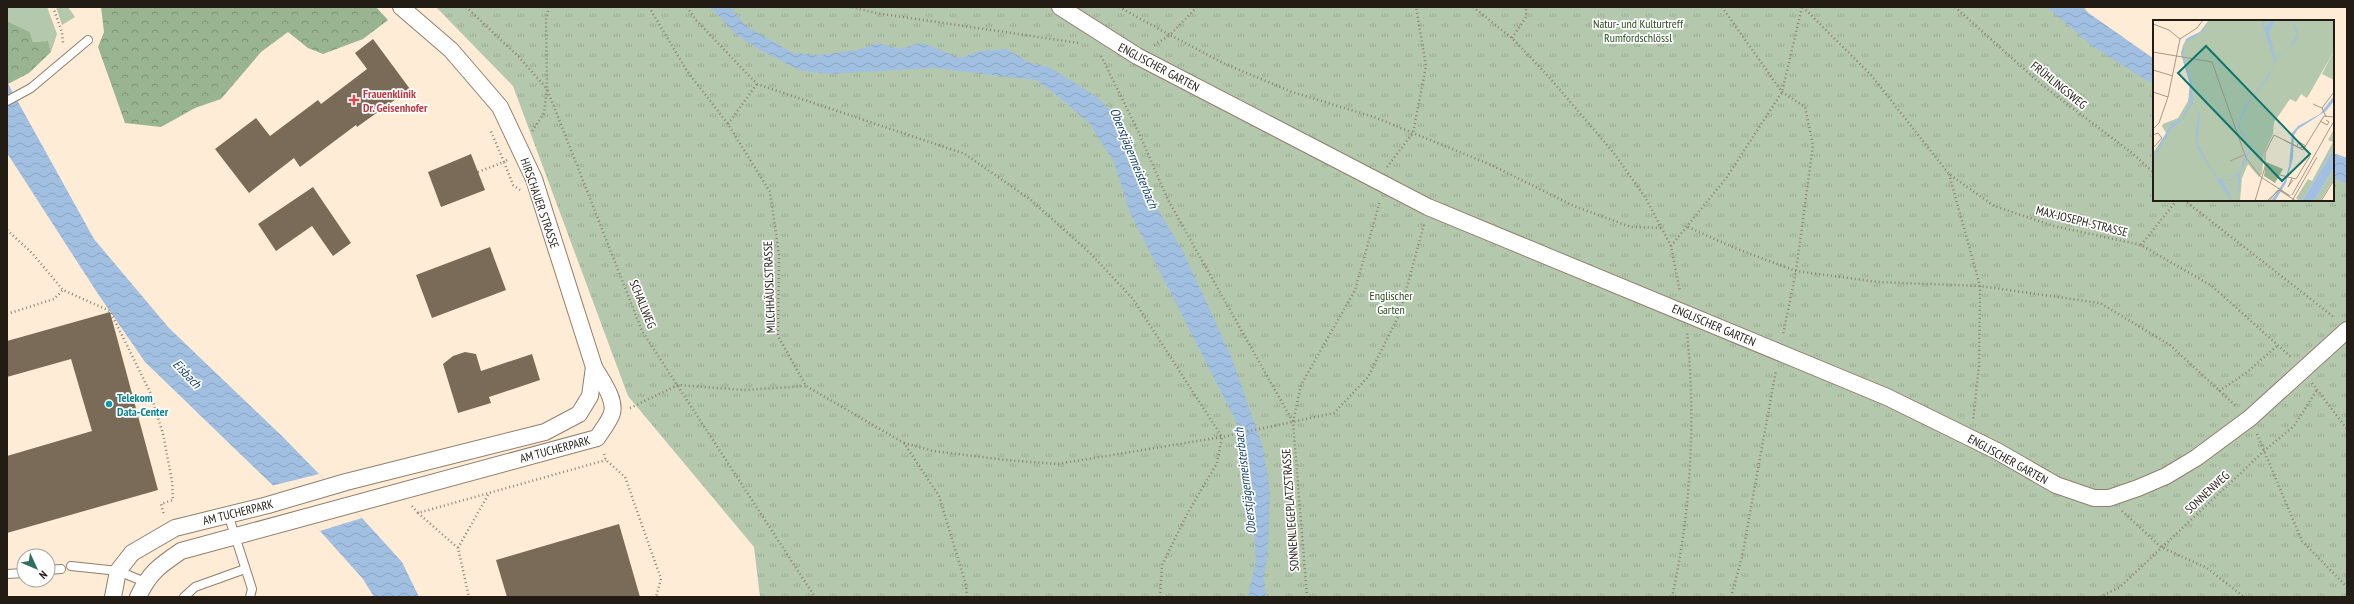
<svg xmlns="http://www.w3.org/2000/svg" width="2354" height="604" font-family="'PT Sans Narrow',sans-serif">
<defs>
<pattern id="forest-crowns" width="20" height="18" patternUnits="userSpaceOnUse"><rect width="20" height="18" fill="#98b490"/><path d="M2 6a3 3 0 1 1 6 0M12 15a3 3 0 1 1 6 0" fill="none" stroke="#7c9274"/></pattern>
<pattern id="park-tufts" width="24" height="20" patternUnits="userSpaceOnUse"><rect width="24" height="20" fill="#b3c8ac"/><path d="M3 7l-1-3M5 7V3M7 7l1-3M15 17l-1-3M17 17v-4M19 17l1-3" fill="none" stroke="#9aab93"/></pattern>
<pattern id="water-waves" width="16" height="10" patternUnits="userSpaceOnUse"><rect width="16" height="10" fill="#a1c0e1"/><path d="M0 5q4-4 8 0t8 0" fill="none" stroke="#8aa4c0"/></pattern>
</defs>
<rect width="100%" height="100%" fill="#feecd6"/>
<!-- grass -->
<g fill="#b3c8ac">
<polygon points="7,7 47,7 57,34 51,52 48,41 33,42 30,32 7,21"/>
<polygon points="56,7 68,7 75,17 62,25"/>
</g>
<!-- forest -->
<g fill="url(#forest-crowns)">
<polygon points="101,7 376,7 388,20 363,39 323,54 308,48 288,32 261,52 221,99 195,108 161,127 125,123 98,47 104,32"/>
<polygon points="7,21 30,32 33,42 48,41 51,52 29,73 8,84"/>
</g>
<!-- park -->
<polygon fill="url(#park-tufts)" points="436,7 2084,7 2089,14 2154,59 2154,200 2333,200 2333,153 2347,158 2347,597 760,597 754,547 628,396 513,86"/>
<!-- water -->
<g fill="url(#water-waves)">
<polygon points="710,7 730,7 746,26 793,53 820,55 858,50 878,43 899,49 923,43 960,58 980,51 1007,49 1030,63 1049,67 1097,97 1109,109 1125,139 1140,180 1183,251 1231,356 1263,447 1270,491 1268,552 1264,578 1266,597 1248,597 1256,561 1251,475 1235,419 1130,213 1114,162 1090,124 1059,97 1036,80 934,68 829,74 799,70 760,50 738,36"/>
<polygon points="2047,7 2080,7 2154,59 2154,85 2092,46"/>
<polygon points="7,82 94,239 169,328 283,437 362,518 402,562 419,597 374,597 363,579 320,531 145,362 98,294 7,153"/>
<polygon points="2333,153 2347,158 2347,184 2333,178"/>
</g>
<!-- pier -->
<polygon fill="#feecd6" points="319,474 362,518 320,531 271,486"/>
<!-- building -->
<g fill="#7a6b58">
<polygon points="373,39 410,89 357,127 356,125 300,167 294,158 249,193 215,149 256,118 270,136 318,100 321,104 367,69 355,53"/>
<polygon points="471,154 485,190 441,207 428,172"/>
<polygon points="313,187 351,243 333,256 312,226 276,251 258,224"/>
<polygon points="490,247 506,290 432,318 416,275"/>
<polygon points="110,312 158,490 7,533 7,456 92,431 71,359 7,377 7,341"/>
<polygon points="465,352 476,354 481,371 532,354 540,380 489,397 491,403 458,413 443,364 453,356"/>
<polygon points="619,524 640,597 507,597 496,560"/>
</g>
<g fill="none" stroke-linecap="round" stroke-linejoin="round">
<!-- lane casing -->
<g stroke="#907f6c" stroke-width="10">
<g id="lane">
<polyline points="7,101 31,88 88,40"/>
<polyline points="228,514 252,589 250,597"/>
<polyline points="71,566 118,571 145,582"/>
<polyline points="48,570 61,569"/>
<polyline points="7,574 24,573"/>
<polyline points="184,597 195,587 245,569"/>
</g>
</g>
<!-- street casing -->
<g stroke="#907f6c" stroke-width="18">
<g id="street">
<polyline points="1060,7 1137,56 1428,207 1887,397 1997,451 2056,485 2094,498 2109,498 2138,488 2166,476 2196,458 2250,418 2347,330"/>
<polyline points="113,597 118,571 132,553 175,528 268,505 346,482 545,432 579,414 590,396 594,367"/>
<path d="M138,597C149,573 159,566 181,551L597,438C602,431 607,424 611,416C618,401 601,380 594,367L534,179L500,107L451,50L401,7"/>
</g>
</g>
<!-- path -->
<g stroke="#8c8071" stroke-width="2.5" stroke-dasharray="1 3" stroke-linecap="butt">
<polyline points="53,7 62,32 63,43"/>
<polyline points="466,7 519,57 547,89 544,113 531,133"/>
<polyline points="549,7 546,18 547,89 642,331 815,597"/>
<polyline points="649,7 687,71 728,124 770,192 779,255 778,336 806,386 904,443 939,496 966,585 967,597"/>
<polyline points="687,7 695,19 757,84 965,154 1031,200 1090,253 1133,299 1222,437 1217,463 1186,516 1162,565 1160,597"/>
<polyline points="852,7 876,13 1079,43"/>
<polyline points="1119,7 1170,35 1154,45"/>
<polyline points="1197,7 1170,35 1225,64 1292,92 1374,117 1413,133 1489,164 1574,206 1631,227 1661,228"/>
<polyline points="1473,7 1512,38 1549,77 1613,152 1645,197 1671,246 1680,292"/>
<polyline points="1722,7 1782,92 1805,107 1813,145 1796,271 1783,335"/>
<polyline points="1803,7 1871,75 1949,174 1994,206 2054,226 2141,245 2212,286 2292,358"/>
<polyline points="1955,7 2042,85 2132,153 2154,173"/>
<polyline points="1512,38 1526,17 1526,7"/>
<polyline points="1101,56 1139,133 1168,200 1293,422"/>
<polyline points="728,124 757,84"/>
<polyline points="507,160 504,162 513,185 520,190"/>
<polyline points="1387,167 1413,133 1426,66 1416,7"/>
<polyline points="478,172 504,162 490,129"/>
<polyline points="1949,174 1980,286 1979,366 1973,421"/>
<polyline points="2184,200 2335,318"/>
<polyline points="1688,227 1737,249 1796,271 1878,282 1980,286 2100,303 2170,345 2237,407"/>
<polyline points="7,230 32,253 63,290 110,311 150,392 163,434 172,481 173,500 161,504 164,515"/>
<polyline points="2141,245 2177,200"/>
<polyline points="1671,246 1727,177 1782,92 1802,7"/>
<polyline points="7,314 54,299 63,290"/>
<polyline points="2312,383 2347,429"/>
<polyline points="2219,391 2246,373 2277,346"/>
<polyline points="630,408 678,385 744,390 806,386"/>
<polyline points="2257,434 2302,541 2347,587"/>
<polyline points="904,443 933,451 1006,460 1057,464 1222,437 1334,413 1368,377 1400,313 1424,224"/>
<polyline points="604,454 606,460 625,477 661,579 656,597"/>
<polyline points="412,506 418,513 606,460"/>
<polyline points="2122,511 2161,547 2207,568 2244,597"/>
<polyline points="418,513 458,548 469,597"/>
<polyline points="458,548 488,495"/>
<polyline points="1307,597 1293,422 1301,385 1355,290 1380,201"/>
<path d="M1672,597C1691,512 1696,419 1687,332"/>
<polyline points="1731,597 1742,557 1776,370"/>
<polyline points="2100,597 2120,587 2265,450 2294,426 2317,390"/>
</g>
<!-- lane -->
<use href="#lane" stroke="#fff" stroke-width="8"/>
<!-- street -->
<use href="#street" stroke="#fff" stroke-width="16"/>
</g>
<!-- markers -->
<path fill="#e0444e" stroke="#fff" stroke-width="1.5" d="M352 94h4v4h4v4h-4v4h-4v-4h-4v-4h4z"/>
<circle fill="#0f9aa8" stroke="#fff" stroke-width="1.5" cx="109" cy="404" r="4"/>
<g text-anchor="middle" dominant-baseline="central" stroke-width="3.5" stroke-linejoin="round" paint-order="stroke">
<!-- park labels -->
<g font-size="12" fill="#274c1a" stroke="#fff">
<text x="1638" y="23">Natur- und Kulturtreff<tspan x="1638" dy="14">Rumfordschlössl</tspan></text>
<text x="1391" y="295">Englischer<tspan x="1391" dy="14">Garten</tspan></text>
</g>
<!-- street labels -->
<g font-size="12" fill="#221c14" stroke="#fff">
<text transform="translate(1159 67) rotate(28)">ENGLISCHER GARTEN</text>
<text transform="translate(2059 85) rotate(39)">FRÜHLINGSWEG</text>
<text transform="translate(540 203) rotate(71)">HIRSCHAUER STRASSE</text>
<text transform="translate(2082 221) rotate(14)">MAX-JOSEPH-STRASSE</text>
<text transform="translate(769 287) rotate(-92)">MILCHHÄUSLSTRASSE</text>
<text transform="translate(643 304) rotate(68)">SCHALLWEG</text>
<text transform="translate(1714 325) rotate(23)">ENGLISCHER GARTEN</text>
<text transform="translate(555 449) rotate(-15)">AM TUCHERPARK</text>
<text transform="translate(2008 459) rotate(29)">ENGLISCHER GARTEN</text>
<text transform="translate(2207 492) rotate(-43)">SONNENWEG</text>
<text transform="translate(1290 510) rotate(-94)">SONNENLIEGEPLATZSTRASSE</text>
<text transform="translate(238 512) rotate(-14)">AM TUCHERPARK</text>
</g>
<!-- health labels -->
<g font-size="12" font-weight="bold" fill="#be3a42" stroke="#fff" text-anchor="start">
<text x="363" y="93">Frauenklinik<tspan x="363" dy="14">Dr. Geisenhofer</tspan></text>
</g>
<!-- culture labels -->
<g font-size="12" font-weight="bold" fill="#0d838f" stroke="#fff" text-anchor="start">
<text x="117" y="397">Telekom<tspan x="117" dy="14">Data-Center</tspan></text>
</g>
<!-- water labels -->
<g font-size="13" font-style="italic" fill="#17446f" stroke="#fff">
<text transform="translate(1134 158) rotate(68)">Oberstjägermeisterbach</text>
<text transform="translate(187 374) rotate(46)">Eisbach</text>
<text transform="translate(1245 481) rotate(-97)">Oberstjägermeisterbach</text>
</g>
</g>
<!-- overview -->
<g transform="translate(2153 20)">
<rect width="181" height="181" fill="#feecd6"/>
<path d="M181,31V60L169,54Z" fill="#b3c8ac"/>
<path d="M113,142L130,149L122,163L111,156Z" fill="#98b490"/>
<path d="M56,0H181V31L154,78L148,74L143,82L137,79L121,102L120,114L111,133L109,154L106,157L95,144L89,158L87,181H0V133L13,113L9,106L10,104L25,98L35,81L37,64L28,34L30,25L36,17L47,12ZM181,109V128L149,181H146L143,178L155,159L159,161L180,122L175,120ZM181,148V159L167,181H161Z" fill="#b3c8ac"/>
<path d="M56,0L50,11L32,23L30,34L39,62L40,84L47,94L44,123L61,153L66,159L73,160L79,159L81,154H83L86,155L91,138L97,129V122L87,112L85,105L91,88L94,83L117,53L122,43L108,0H114L110,4L113,8L117,0H123L116,11L123,40L136,28L144,15L138,0L145,11L143,21L123,41L117,55L96,82L87,102V110L97,121L98,125L97,132L88,151L85,181V156L81,155L80,159L78,161L69,160L76,172L78,181L45,129L43,122V108L46,95L40,83L29,100L17,110L11,122L0,137L18,104L28,99L36,86L37,64L28,33L33,19L47,12ZM181,76V81L173,91L145,109L141,115L140,138L133,163L122,181H118L132,160L136,146L139,113L145,106L167,94ZM181,128V148L161,181H149Z" fill="#a1c0e1"/>
<path fill="none" stroke="#a69988" stroke-width="1" d="M0,4L16,10L27,19M27,19L44,8L50,0M0,32L59,42L93,138L108,157L137,176M0,50L20,56M0,72L15,77M160,84L169,88L173,97M169,88L181,72M167,101L174,105L176,102L173,100M0,109L6,103L15,77L27,19M0,115L5,113L9,118L0,128M131,120L150,130L171,96L181,97M144,126L146,122L153,126M77,141L91,135M127,155L143,159M139,158L135,167L140,160M143,159L157,136M125,168L137,176M139,175L181,101M102,181L112,147V133L121,115L147,128L153,126M114,181L126,170L143,181M116,181L125,170M139,181L164,137M168,181L181,160"/>
<path fill="#0f766e" fill-opacity="0.15" stroke="#0f766e" stroke-width="2" d="M53,26L157,134L129,161L25,53Z"/>
<rect width="181" height="181" fill="none" stroke="#221c14" stroke-width="2"/>
</g>
<!-- border -->
<rect width="2354" height="604" fill="none" stroke="#221c14" stroke-width="16"/>
<!-- north arrow -->
<g transform="translate(36 568) rotate(134)"><circle r="19" fill="#ffffff" stroke="#a7a4a1"/>
<path d="M0-3L7 15L0 10L-7 15Z" fill="#306f5e"/>
<text y="-6" font-size="11" font-weight="bold" text-anchor="middle" fill="#221c14">N</text>
</g>
</svg>
